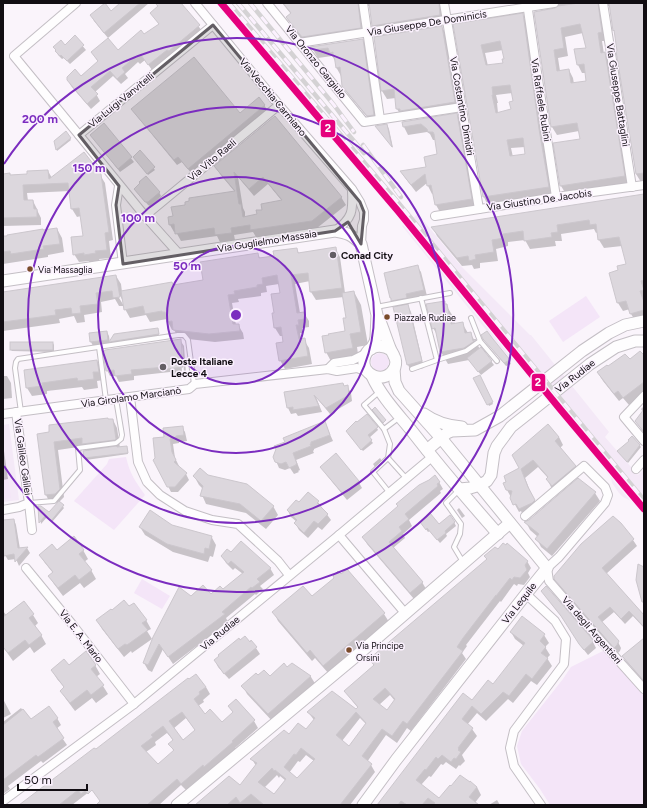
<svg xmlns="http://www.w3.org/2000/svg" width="647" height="808" font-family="Figtree,sans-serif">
<rect width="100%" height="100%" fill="#faf4fb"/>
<!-- built -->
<g fill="#f4e9f7">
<polygon points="418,214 461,266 530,335 531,335 609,432 605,437 638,475 644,469 644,516 633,502 623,497 619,493 612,483 611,478 599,463 526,375 512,359 510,360 487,331 402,226"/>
<polygon points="9,424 19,500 3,502 3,425"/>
</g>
<!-- green -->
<g fill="#f4e5f8">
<polygon points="586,296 600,317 563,342 549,321"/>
<circle cx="380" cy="362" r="9"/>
<path d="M126,457C130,474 135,481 145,495L114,530L74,501L107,464L109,459Z"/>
<polygon points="8,477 11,498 3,499 3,478"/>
<polygon points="142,579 170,596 162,609 134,593"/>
<polygon points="605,650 644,696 644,805 550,805 540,789 521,764 517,746 522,731 563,679 571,667"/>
</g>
<!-- shadow -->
<g fill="#0003" fill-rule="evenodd">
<polygon points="122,3 149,3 108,38 94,21 91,15 111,13"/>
<polygon points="155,3 181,3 202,31 152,70 145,60 140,64 138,62 125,74 128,78 121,84 113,76 95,92 100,101 91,109 71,86 68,80 80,77 98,62 92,52 118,51 144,36 159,24 151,13 158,7"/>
<polygon points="282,3 442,3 445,23 378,34 373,26 370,6 367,6 365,36 307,45 292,26 287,18 291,14"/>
<path d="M534,3H644V182H641L636,174L616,34L614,30L610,6H607L606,41H602L604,54L605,53L609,62L629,184L566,194L561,186L581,139L579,131L557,135L552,127L535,13L559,8V6L538,9ZM583,33L587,49L575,50L578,65L582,73H586L587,82L574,84L573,78L569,70L560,71L558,58L568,56L565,37Z"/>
<path d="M522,15L527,23L553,196L488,206L484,197L454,25ZM503,50L505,59L504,64L488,66L485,53ZM513,93L514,102L512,110L498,113L497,103H498L496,95ZM525,147L526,155L513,157L511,148Z"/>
<polygon points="442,27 447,36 459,111 402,117 397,109 396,98 387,99 382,91"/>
<polygon points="75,37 86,50 70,64 64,58 62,59 58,55 54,47 65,46"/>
<polygon points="362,40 367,48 378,123 372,123 348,94 343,85 341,76 336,67 336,62 332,56 318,58 312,48"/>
<polygon points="264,105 268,111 192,174 182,162 177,165 136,115 133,109 240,115"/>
<polygon points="457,114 461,122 476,207 440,212 436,205 434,193 432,194 428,186 427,183 416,192 406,179 401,172 428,168 438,155 436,140 433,140 430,134 427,132 408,135 404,127 403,123"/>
<path d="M275,117L341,197L346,205L317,228L256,237L253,232L234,235L235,240L220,242L217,236L181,241L176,232H174L170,225L174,217L186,205L235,192L220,174L215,167ZM238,177L254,196L268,184L282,201L263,210L258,215L245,217V212L243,208Z"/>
<polygon points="104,124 134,162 120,172 91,135"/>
<polygon points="387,125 389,129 393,148 379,130"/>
<polygon points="66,133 71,140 57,151 55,142"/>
<polygon points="140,152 155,170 148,175 135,158"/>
<polygon points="48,171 52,178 100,175 105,183 113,240 109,241 111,258 99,259 100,261 89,262 89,261 79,262 74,254 84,237 81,216 77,217 72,209 70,191 27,193 28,201 33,201 37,209 38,212 41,218 41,225 3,226 3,175 10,174 11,176 28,175"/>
<polygon points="135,189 159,192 161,196 150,206 148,205"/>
<polygon points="644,195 644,320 636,322 631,314 630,309 623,311 618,303 610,274 619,271 627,264 622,246 604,248 599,240 598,232 596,233 594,229 561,234 562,241 555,241 556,246 530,249 525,240 508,242 508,246 496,249 498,261 480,263 480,268 474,269 472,265 462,266 437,236 433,228"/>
<polygon points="57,229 62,238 64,252 48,255 48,257 3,264 3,237"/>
<polygon points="335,248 340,257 345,293 354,292 361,305 368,345 357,347 359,361 333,365 326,352 346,331 347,319 344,297 316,300 311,292 310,281 295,284 300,313 304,313 309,321 309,327 302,328 303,333 300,333 301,340 304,340 309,348 312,364 285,369 280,360 285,343 283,336 280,336 275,328 273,314 275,314 281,294 279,284 266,286 267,292 261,293 261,296 238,299 239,302 232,303 236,325 238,325 243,333 244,339 215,342 179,338 174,330 172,330 168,322 167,319 150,322 146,315 130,318 125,309 124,303 118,292 116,293 124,306 119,306 115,299 101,302 102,312 84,315 85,322 77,323 74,316 59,319 60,323 3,331 3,293 116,276 121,284 122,292 173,286 204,281 258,255 261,259 275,257 296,249 299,253"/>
<polygon points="417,266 421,272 427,296 409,301 409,304 407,304 411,312 424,368 411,371 408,365 397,308 391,298"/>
<polygon points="444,302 454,318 455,324 462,323 468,333 470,333 480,349 491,361 494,365 481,375 469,360 448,364 441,352 438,336 433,328"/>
<polygon points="158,329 159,336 93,346 91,342 90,334 107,332 109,336 110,343 114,335"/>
<polygon points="484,339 509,360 511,364 506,366 487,343"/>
<path d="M180,340L184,346L186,373L171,375L170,372L134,376V380L119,382L116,376H110L107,370ZM180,345H182L184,372H182Z"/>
<polygon points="53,343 54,345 54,352 12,351 11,350"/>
<polygon points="644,357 644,393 629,405 623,398 619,401 603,381 598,373 608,368 629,361"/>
<polygon points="97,361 102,370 103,380 97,381 98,388 84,390 82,387 47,391 47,394 32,396 27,388"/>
<polygon points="3,376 7,376 11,383 12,398 3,399"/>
<polygon points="479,376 493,404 489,406 475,379"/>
<polygon points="347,386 351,393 352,401 330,414 316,397 322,412 298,416 296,413 291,414 288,408 286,392"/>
<polygon points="644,406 644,434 636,421 643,412 641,409"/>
<polygon points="113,420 117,428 120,448 127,449 128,454 86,460 84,452 88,451 85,446 58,450 64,497 59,502 64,508 52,522 47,517 41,524 39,507 49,514 60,502 50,503 46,495 38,435"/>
<polygon points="325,423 333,441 314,449 314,450 313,451 314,453 296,460 300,470 298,471 299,472 294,474 290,468 285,470 279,468 276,461"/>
<polygon points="182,427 185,432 187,441 179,442 179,443 173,444 175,458 179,466 178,467 186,474 189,480 178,492 171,492 168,486 165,438"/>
<polygon points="377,428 378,430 369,438 373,443 363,451 348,434"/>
<polygon points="559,437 563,445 560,448 575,466 580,474 557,493 551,487 547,479 548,478 538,467 525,478 532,496 539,509 524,517 521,511 519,512 507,490 520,469"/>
<polygon points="632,437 641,447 628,463 620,453 630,442"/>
<polygon points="3,444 8,479 3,480"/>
<polygon points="380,458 382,461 375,467 373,464"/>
<polygon points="325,473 358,481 362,488 347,500"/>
<polygon points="194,476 208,476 273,506 278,515 266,529 246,513 206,504 202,495 203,489 199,485"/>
<polygon points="439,482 443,489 440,491 441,493 409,520 412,526 403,534 405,538 393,548 422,582 426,589 414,599 367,544 363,537"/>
<polygon points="309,493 318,502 331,520 322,530 318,527 308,538 299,530 295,523 297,522 291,517 288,511 299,503"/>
<polygon points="595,493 600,501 552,556 541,547 537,539 538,537 530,530 526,522"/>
<polygon points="459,508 465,516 462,518 457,510"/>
<polygon points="14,520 16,525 20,549 27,548 30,553 19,566 16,559 8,560 5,555 3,541 3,521"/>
<polygon points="454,522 456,526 446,534 447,536 440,543 430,531 428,532 423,525 439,526"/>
<polygon points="620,524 633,540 637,546 606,574 644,618 644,628 633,616 625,624 614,612 601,623 618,642 621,648 620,651 618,653 559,585 555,578"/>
<polygon points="171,526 211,536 216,545 213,557 210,556 208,562 173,552 145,535 140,527"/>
<polygon points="83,550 88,559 84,562 91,570 96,579 84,588 80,583 63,596 54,584 49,576 53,573 45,563 40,555 57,551"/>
<path d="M499,550L527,561L531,568L528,573L530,577L524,585L518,584L517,586L514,584L501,602L500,601L466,645L467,646L462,653L466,659L411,731L407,728L397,743L386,735L367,762L371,765L375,772L350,805H241L240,804L239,805H197L240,786L256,766L252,759L289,735L306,730L314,720L308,712L356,710L358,708L350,698L345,691L374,666L370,659L487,560L485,557ZM390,695L395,701L387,711L379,705ZM360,718L366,724L349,748L342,741ZM306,755L314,761L297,779L289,773L298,761L300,762ZM277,775L279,778L280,776L286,781L274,795L264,788Z"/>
<polygon points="231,554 270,568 274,575 260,586 263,589 256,595 255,594 226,618 228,622 173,664 163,649 152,672 148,670 144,663 191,597 211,595 223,591 243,574 235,568 233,570 226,563 222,556"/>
<polygon points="346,570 384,614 389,622 329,674 315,658 312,661 278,621 274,613 312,598"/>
<polygon points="542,591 593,642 596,648 588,655 584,650 566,622 546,597"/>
<polygon points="23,602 33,615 38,623 34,627 41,635 46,644 34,653 30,647 13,661 3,647 3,611 7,616"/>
<polygon points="129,608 146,620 151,629 147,631 152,639 132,653 131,651 124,657 102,629 97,620 112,611"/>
<polygon points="522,618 544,635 549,643 545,647 550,655 547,658 552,666 537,685 531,681 513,703 508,699 486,721 477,713 467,725 472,729 477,736 462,755 465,761 460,766 459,765 456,769 446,762 443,765 441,764 431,777 429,776 421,785 439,799 477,787 481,795 474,804 475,805 378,805 472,701 493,685 524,646 515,639 511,632"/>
<polygon points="644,639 644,682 627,662 623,657"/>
<polygon points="256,648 260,654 229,679 218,667 215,660"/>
<polygon points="293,664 311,677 316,685 273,722 247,694 243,686 258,676 270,678 287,669"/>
<polygon points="95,665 100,674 96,677 103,686 108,694 96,703 92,698 75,711 66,699 61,691 65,688 57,679 52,670 69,666"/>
<path d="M206,687L210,694L203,700L204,702L198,706L205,715L222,723L233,713L230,707L254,721L258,728L235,748L236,750L209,773L207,772L186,790L181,785L159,805H97L130,776L111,775L72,805H20L95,751ZM186,718L196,731L183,742L173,729ZM167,733L174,741L170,744L174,752L158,765L146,752L156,745L155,742Z"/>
<polygon points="3,699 11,714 3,718"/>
<polygon points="21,708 31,721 57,718 61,725 56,729 67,745 43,763 41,761 8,786 10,789 3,794 3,722"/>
<polygon points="497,800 500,805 489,805"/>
</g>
<!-- building -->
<g fill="#dcd7dd" stroke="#ccc7cd" fill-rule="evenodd">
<polygon points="105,3 111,11 120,3 140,3 104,33 90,15"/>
<polygon points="155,3 181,3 200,25 169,51 167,50 148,65 141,55 136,59 135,57 122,68 125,72 117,79 110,71 91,87 98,94 87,104 67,80 67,77 75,69 81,76 98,61 91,52 108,38 118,50 141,30 144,34 159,24 150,13 158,6"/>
<polygon points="283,3 358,3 361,28 302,37 286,17 291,13"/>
<polygon points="369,3 439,3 440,15 372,26"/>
<path d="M579,3H598L602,32L598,33L601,53L605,52L625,176L560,186L553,143L580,139L577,123L551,127L534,12L555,8L558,6ZM580,24L586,48L574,49L577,65L584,64L586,81L571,83L569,69L557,71L554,50L564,48L561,28Z"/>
<polygon points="609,3 644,3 644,173 636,174 616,51 617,51 614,30 613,31"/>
<path d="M523,13L539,129L549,187L483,197L453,24ZM500,41L504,59H502L503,63L486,65L481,45ZM510,85L513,101L509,102L511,109L496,113L492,95H493L492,87ZM522,138H523L525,154L510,156L507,140Z"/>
<polygon points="442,26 455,102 400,111 400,109 396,109 394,89 381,91 374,37"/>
<polygon points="75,35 84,45 67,61 61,55 60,56 55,51 56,50 53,47 61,40 65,45"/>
<polygon points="363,39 374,115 367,116 342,86 340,67 336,68 334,55 333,55 333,52 330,53 328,48 313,50 310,47"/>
<polygon points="194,57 240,113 259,97 265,105 188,169 178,157 174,160 131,109"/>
<polygon points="457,113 472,199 435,205 431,185 427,186 425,174 411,185 400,171 426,167 424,157 437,154 434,134 433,132 428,132 427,129 421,124 403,127 402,122"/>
<path d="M275,116L342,197L312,221L250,230V225L231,228L232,233L215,235L214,228L175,234L174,224L169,225L168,217L173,216L171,207L185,205V202L189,201V198L235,191L214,166ZM234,172L249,189L263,177L282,200L261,204L262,210H256L257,214L243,217L241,204H239Z"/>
<polygon points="104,123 132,157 118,169 90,135"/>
<polygon points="387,124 392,147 375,126"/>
<polygon points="66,131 71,138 56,150 54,141"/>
<polygon points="140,150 155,167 147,174 133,157"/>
<polygon points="84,152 101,174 109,232 105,233 107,250 95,251 96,253 84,255 84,253 73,255 71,237 83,236 79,208 71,209 68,183 23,185 24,200 33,200 34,209 37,209 37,217 3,218 3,174 10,173 10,175 27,174 27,171 48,170 49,179"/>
<polygon points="146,176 160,192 148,202 145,202 134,189 140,183 139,182"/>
<polygon points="644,194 644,280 641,281 644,290 640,291 644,302 644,310 630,314 626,301 617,303 609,273 618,270 617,266 626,264 619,237 598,240 596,224 590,225 589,220 557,225 558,232 551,233 552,237 524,241 523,231 503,234 504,238 492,240 494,252 475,255 476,259 469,261 468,256 457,258 431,227"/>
<polygon points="57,228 60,244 43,246 44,249 11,254 10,251 3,252 3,236 7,236 7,235 43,229 43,230"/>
<polygon points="336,247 342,288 310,292 308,273 291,275 297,313 304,312 305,319 298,320 299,325 296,325 299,339 305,338 308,356 279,361 276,343 283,342 281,327 274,328 272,313 274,313 271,294 280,293 277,275 262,278 263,284 257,285 257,287 234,291 235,294 228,295 233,324 239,324 240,331 209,334 173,330 172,321 167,322 165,312 162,312 162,311 145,314 143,306 124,310 121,291 172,282 173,285 203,280 200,262 258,253 259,258 274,256 273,251 297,248 298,253"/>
<polygon points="418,265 424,290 406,294 407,298 391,301 391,298 390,298 384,273"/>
<polygon points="116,275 120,297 113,298 112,291 96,293 98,304 80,306 81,313 72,314 71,308 55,310 56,315 3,322 3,292"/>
<polygon points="354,291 361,332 350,334 353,348 325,353 322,336 329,335 328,334 345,331 343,318 346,318 342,293"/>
<polygon points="445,301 445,304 447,304 451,324 463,322 465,333 471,332 473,341 475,339 476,340 464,348 440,352 435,328 432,329 426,304"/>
<polygon points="408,304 422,361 407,365 393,307"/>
<polygon points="158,328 159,334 109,342 114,334"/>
<polygon points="107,331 108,340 90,342 89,333"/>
<polygon points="487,331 493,339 510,360 504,363 483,339 481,335"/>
<polygon points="181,339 183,367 167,369 166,367 131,370 132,374 115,376 114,370 106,371 103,353 105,350"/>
<rect x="10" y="342" width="43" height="8"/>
<polygon points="481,347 492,361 478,372 467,358"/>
<polygon points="640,351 644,355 644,382 623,398 618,391 614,394 597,372 607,365 608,366 625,354 630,359"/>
<polygon points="97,360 99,372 93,372 94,379 78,381 77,378 42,383 43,386 26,388 24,370"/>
<polygon points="480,375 493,402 487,405 473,378"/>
<polygon points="343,383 344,386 348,385 349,395 326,408 314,395 319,406 293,410 293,407 287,408 284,392"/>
<polygon points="375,407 386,420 383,423 372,410"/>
<polygon points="644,409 644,432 635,421"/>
<polygon points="367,414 378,427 368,435 372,440 361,450 346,431 356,421 357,422"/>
<polygon points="108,418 108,419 113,419 116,439 115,440 82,444 82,438 54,442 60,489 55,494 45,495 37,434 49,432 49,425"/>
<polygon points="325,421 330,435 311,442 311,444 310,444 311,446 293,453 297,464 296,464 296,465 289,468 286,462 281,464 275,462 273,457 276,449 274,446 285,442 283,438"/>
<polygon points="548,424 559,437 555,441 576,466 552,486 546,479 548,477 533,460 521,469 528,487 535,500 532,503 519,509 516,504 513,505 510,498 512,491 506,490 503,483 506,482 504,476 519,468 512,455"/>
<polygon points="183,426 184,435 176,436 176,437 170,439 172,452 176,460 174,462 187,473 175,487 167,487 153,460 155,458 153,438 164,437 163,428"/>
<polygon points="632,436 640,445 627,462 617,451 629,441 628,440"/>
<polygon points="116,446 117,447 127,446 128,453 84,458 83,451"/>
<polygon points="336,453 359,481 343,494 320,467"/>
<polygon points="200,468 208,475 247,484 274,506 261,521 240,504 200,496 203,486 193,476"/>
<polygon points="435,475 440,482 437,484 438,486 405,514 409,519 399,527 402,531 389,542 423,582 410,593 362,537 398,506 396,504 419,485 429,480"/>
<polygon points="578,478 596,492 547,549 535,539 539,534 524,522 529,520"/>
<polygon points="308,492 319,501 317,503 328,514 318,524 314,521 304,533 294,523 297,520 287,510 296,500 299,502"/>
<polygon points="59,501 64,505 51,521 45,516 39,523 38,506 41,506 49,512"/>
<polygon points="150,510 172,525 212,536 209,549 205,548 204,554 167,544 139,527"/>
<polygon points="430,513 439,524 450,515 455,522 445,531 446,533 437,540 427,528 426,530 420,522"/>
<polygon points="613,516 621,523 634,539 602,568 644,615 644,627 629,611 621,619 610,607 598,617 619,641 617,645 614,648 554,579 554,576 581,544"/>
<polygon points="14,519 18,548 28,547 15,562 14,554 4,556 3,548 3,520"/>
<polygon points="74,536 84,550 79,554 92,570 79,580 75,575 58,588 48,576 53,572 39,555 52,544 57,550"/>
<polygon points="241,541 271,568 257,579 260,582 252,588 251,587 222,612 225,614 168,657 159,644 148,665 143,663 153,637 179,587 191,596 203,585 211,594 220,586 223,589 244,572 231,561 228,564 221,556 227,549 231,552"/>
<path d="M503,543L506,545L507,543L528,561L525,565L527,570L520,578L514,577L512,580L510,578L496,596V595L463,638L457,647L463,651L407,724L403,721L392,736L382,729L362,756L372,764L340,805H264L251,794L240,803L236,797L227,805H195L229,776L240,785L257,763L250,759L284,730L289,734L298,723L306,729L315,718L307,712L332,691L356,709L358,707L344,691L374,665L369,659L487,559L484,556L495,547L498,549ZM385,688L395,699L387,710L373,699ZM356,712L366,723L349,746L336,735ZM301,748L315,759L297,778L284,767L294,754L296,755ZM272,768L274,771L275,770L286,779L274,794L258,782Z"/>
<polygon points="638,564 644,567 644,602 642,602 636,580"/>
<polygon points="347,569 385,613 323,666 310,650 307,653 272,612 303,586 312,596 334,578 333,576 338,571 341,574"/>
<polygon points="546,586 594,641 584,650 579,644 561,616 541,591"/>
<polygon points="124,600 129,606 134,603 147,620 142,623 148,630 127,645 125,644 118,649 96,620 111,609 112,610"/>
<polygon points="24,601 34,614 29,618 42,635 29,645 25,640 8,653 3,647 3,617"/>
<polygon points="522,616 545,634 540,641 546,647 541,653 548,658 532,679 526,674 509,696 503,692 481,714 472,706 462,719 473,728 458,748 459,749 458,750 461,752 456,759 454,758 451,762 442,755 438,759 436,757 426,770 425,769 416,780 439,798 450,785 451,786 460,775 470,782 470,781 477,787 469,797 479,805 433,805 435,803 428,798 422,805 407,805 401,801 398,805 377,805 463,693 472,700 488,680 493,684 525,643 510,632"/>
<polygon points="245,636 250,642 251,640 257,647 224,674 214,660 219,656 218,655 239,638 240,640"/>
<polygon points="644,638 644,681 622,656"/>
<polygon points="86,651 96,665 91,669 104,685 91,695 87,690 70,703 60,691 64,687 51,670 64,659 69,665"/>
<polygon points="284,663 287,667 292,663 311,676 268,714 241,686 256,673 258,675 264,670 270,676"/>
<path d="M196,674L206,687L199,692L200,694L194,699L205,714L210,709L222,722L233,712L228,706L236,699L255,720L232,741L233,742L204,767L203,765L181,784L177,779L147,805H96L100,801L92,790L88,794L85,791L81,794L78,790L59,805H19L94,748L96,749L188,678L189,679ZM182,712L195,730L183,740L169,721ZM163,726L173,740L168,744L174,750L158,764L141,746L153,737L151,735Z"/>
<polygon points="49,706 58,718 53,722 64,738 38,757 36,755 3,780 3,725 23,709 31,719"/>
</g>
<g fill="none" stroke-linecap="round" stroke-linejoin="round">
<!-- lane casing -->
<g stroke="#c4bfc5" stroke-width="6">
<g id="lane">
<polyline points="421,298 437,360"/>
<polyline points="376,307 450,293"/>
<polyline points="471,318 480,341"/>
<polyline points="99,347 106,400"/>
<polyline points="412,369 437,360 466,351 480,341 497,361"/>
<polyline points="379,392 364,405 384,429 400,417"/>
<polyline points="21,412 15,368 16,362 18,359 178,335 184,335 188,340 194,384"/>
<polyline points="384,429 390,444 388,458"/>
<polyline points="459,490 446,503 461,524 460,534 454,547 463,562"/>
<polyline points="389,492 373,472 388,458 406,478"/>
<polyline points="29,503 54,501 80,470 78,448 116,443 121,439 122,435 116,399"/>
</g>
</g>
<!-- street casing -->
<g stroke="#c4bfc5" stroke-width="10">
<g id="street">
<polyline points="76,3 14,56 79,135"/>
<polyline points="195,3 279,105 352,189 360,202 364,212 364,220 362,226 361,244"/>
<polyline points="267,3 364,122 462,107"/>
<polyline points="363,3 380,119"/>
<polyline points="444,3 479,209"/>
<polyline points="527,3 539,86 556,197"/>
<polyline points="603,3 632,187"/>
<polyline points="299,43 554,3"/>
<polyline points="119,186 116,205 123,264"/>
<polyline points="145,216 279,105"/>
<polyline points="435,216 556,197 644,185"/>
<path d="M335,231C353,218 353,211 352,190"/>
<polyline points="179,254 145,216 79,135 213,25"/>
<polyline points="328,369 334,363 353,360 367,353"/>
<polyline points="644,396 624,417 644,441"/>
<polyline points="130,397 138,462 147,482 160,495 185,511 212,520 238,524 278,561 289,575"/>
<polyline points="3,414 189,389 195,384 328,369 337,371 357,368 368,372"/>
<polyline points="636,469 644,460"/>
<polyline points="29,503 32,530"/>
<polyline points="3,510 19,507 29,503 16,412"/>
<polyline points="525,516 584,466 605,487 608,495 605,503 559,557 547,568 549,581 593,632 644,689"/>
<polyline points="339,535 405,613"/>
<polyline points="26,568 72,624 134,704"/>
<polyline points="526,594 555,621 566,639 564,664 514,731 510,748 514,766 541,805"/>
<polyline points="3,801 134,704 339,535 432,457"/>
</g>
</g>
<!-- secondary casing -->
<g stroke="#c4bfc5" stroke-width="13">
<g id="secondary">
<path d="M3,281L335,231C348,233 352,235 361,244L377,315L376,337L375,342L371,349"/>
<path d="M379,319C383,328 386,338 390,348C391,351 393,353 394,356C396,359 396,364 395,367C387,386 358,376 365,356C369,345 382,344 391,350"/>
<path d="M372,376C381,396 397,413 411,430C439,466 468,500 498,534"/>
<path d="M424,414C435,422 448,426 462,427"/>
<polyline points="427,450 447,433 452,431 475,430 500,416 582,351 609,333 625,325 644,321"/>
<polyline points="460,489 470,488 480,485 487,481 491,475 494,453 497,446 511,427 535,408 590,364 616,347 635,341 644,341"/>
<polyline points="177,805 355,657 510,523"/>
<polyline points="363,805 396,760 526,594 547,568 441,438 399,391 395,382 394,369"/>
</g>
</g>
<!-- lane -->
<use href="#lane" stroke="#fefdfe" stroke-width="4"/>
<!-- street -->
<use href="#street" stroke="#fefdfe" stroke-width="8"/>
<!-- secondary -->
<use href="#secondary" stroke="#fefdfe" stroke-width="11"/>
<!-- rail casing -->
<g stroke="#d4d2d4" stroke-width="4.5">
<g id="rail">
<polyline points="229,3 397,201 644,500"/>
<polyline points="238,3 364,153"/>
<polyline points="250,3 334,105 354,132"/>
<polyline points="363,145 401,197"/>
</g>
</g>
<!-- rail -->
<use href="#rail" stroke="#fbf1fe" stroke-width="3" stroke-dasharray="9" stroke-linecap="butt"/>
<!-- rail-1 casing -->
<g stroke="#fbf1fe" stroke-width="10">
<polyline id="rail-1" points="221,3 398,211 560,409 644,509"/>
</g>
<!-- rail-1 -->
<use href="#rail-1" stroke="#e5007d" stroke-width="7"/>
</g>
<!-- marked area -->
<path fill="#635e64" fill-opacity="0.2" stroke="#635e64" stroke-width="3" stroke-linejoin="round" d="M213,25L360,202L364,212L361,244L348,222L335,231L123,264L116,205L119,186L79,135Z"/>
<!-- distance rings -->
<circle cx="236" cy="315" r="69" fill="#7b2cbf" fill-opacity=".12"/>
<g fill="none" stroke="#7b2cbf" stroke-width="2">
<circle cx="236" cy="315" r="69"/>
<circle cx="236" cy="315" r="138"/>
<circle cx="236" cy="315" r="208"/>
<path d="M4 164A277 277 0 1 1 4 466"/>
</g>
<!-- markers -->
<g fill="#635e64" stroke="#fbf1fe" stroke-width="1.5">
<circle cx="333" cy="255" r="4"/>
<circle cx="163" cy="367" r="4"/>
</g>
<g fill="#7a4b2a" stroke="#fbf1fe" stroke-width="1.5">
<circle cx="30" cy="269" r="3.5"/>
<circle cx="387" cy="317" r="3.5"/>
<circle cx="349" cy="650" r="3.5"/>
</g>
<g text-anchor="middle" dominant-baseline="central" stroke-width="3" stroke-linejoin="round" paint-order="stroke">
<!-- bus labels -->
<g font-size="9" fill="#110d12" stroke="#fbf1fe" text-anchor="start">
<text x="38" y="269">Via Massaglia</text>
<text x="394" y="317">Piazzale Rudiae</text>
<text x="356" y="645">Via Principe<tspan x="356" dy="12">Orsini</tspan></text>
</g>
<!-- street labels -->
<g font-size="10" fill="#110d12" stroke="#fbf1fe">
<text transform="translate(427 23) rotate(-9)">Via Giuseppe De Dominicis</text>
<text transform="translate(316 62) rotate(51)">Via Oronzo Gargiulo</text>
<text transform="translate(618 95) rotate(81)">Via Giuseppe Battaglini</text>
<text transform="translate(273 97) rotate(50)">Via Vecchia Carmiano</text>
<text transform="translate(121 100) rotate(-39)">Via Luigi Vanvitelli</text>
<text transform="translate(541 100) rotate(81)">Via Raffaele Rubini</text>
<text transform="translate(462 106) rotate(80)">Via Costantino Dimidri</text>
<text transform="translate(212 160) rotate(-40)">Via Vito Raeli</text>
<text transform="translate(539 200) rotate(-8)">Via Giustino De Jacobis</text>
<text transform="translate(267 241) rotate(-9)">Via Guglielmo Massaia</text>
<text transform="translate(575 376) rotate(-38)">Via Rudiae</text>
<text transform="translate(131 397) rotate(-8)">Via Girolamo Marcianò</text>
<text transform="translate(23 457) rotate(82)">Via Galileo Galilei</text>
<text transform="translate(519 603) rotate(-52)">Via Lequile</text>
<text transform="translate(592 630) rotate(49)">Via degli Argentieri</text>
<text transform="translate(220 633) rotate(-40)">Via Rudiae</text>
<text transform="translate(81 636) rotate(52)">Via E. A. Mario</text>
</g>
<!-- poi labels -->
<g font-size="10" font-weight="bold" fill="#110d12" stroke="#fbf1fe" text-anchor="start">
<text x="341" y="255">Conad City</text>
<text x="171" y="361">Poste Italiane<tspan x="171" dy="12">Lecce 4</tspan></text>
</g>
</g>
<circle cx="236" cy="315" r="6" fill="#7b2cbf" stroke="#fbf1fe" stroke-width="2"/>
<g font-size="12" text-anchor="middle" font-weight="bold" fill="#7b2cbf" stroke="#fbf1fe" stroke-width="3" stroke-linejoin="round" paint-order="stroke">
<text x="40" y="123">200 m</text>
<text x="89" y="172">150 m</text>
<text x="138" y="222">100 m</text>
<text x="187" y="270">50 m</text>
</g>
<g stroke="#fbf1fe" stroke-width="1.5">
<rect x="320" y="119" width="16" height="19" rx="4" fill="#e5007d"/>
<rect x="531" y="373" width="15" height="19" rx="4" fill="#e5007d"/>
</g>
<g font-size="11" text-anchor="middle" font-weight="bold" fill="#fff">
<text x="328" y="132">2</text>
<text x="538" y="386">2</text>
</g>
<!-- border -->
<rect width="647" height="808" fill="none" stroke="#110d12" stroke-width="8"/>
<!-- scale -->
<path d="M18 784v6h69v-6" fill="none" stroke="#110d12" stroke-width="2"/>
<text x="24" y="784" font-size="12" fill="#110d12" stroke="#fbf1fe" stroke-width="3" paint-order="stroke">50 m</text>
</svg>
